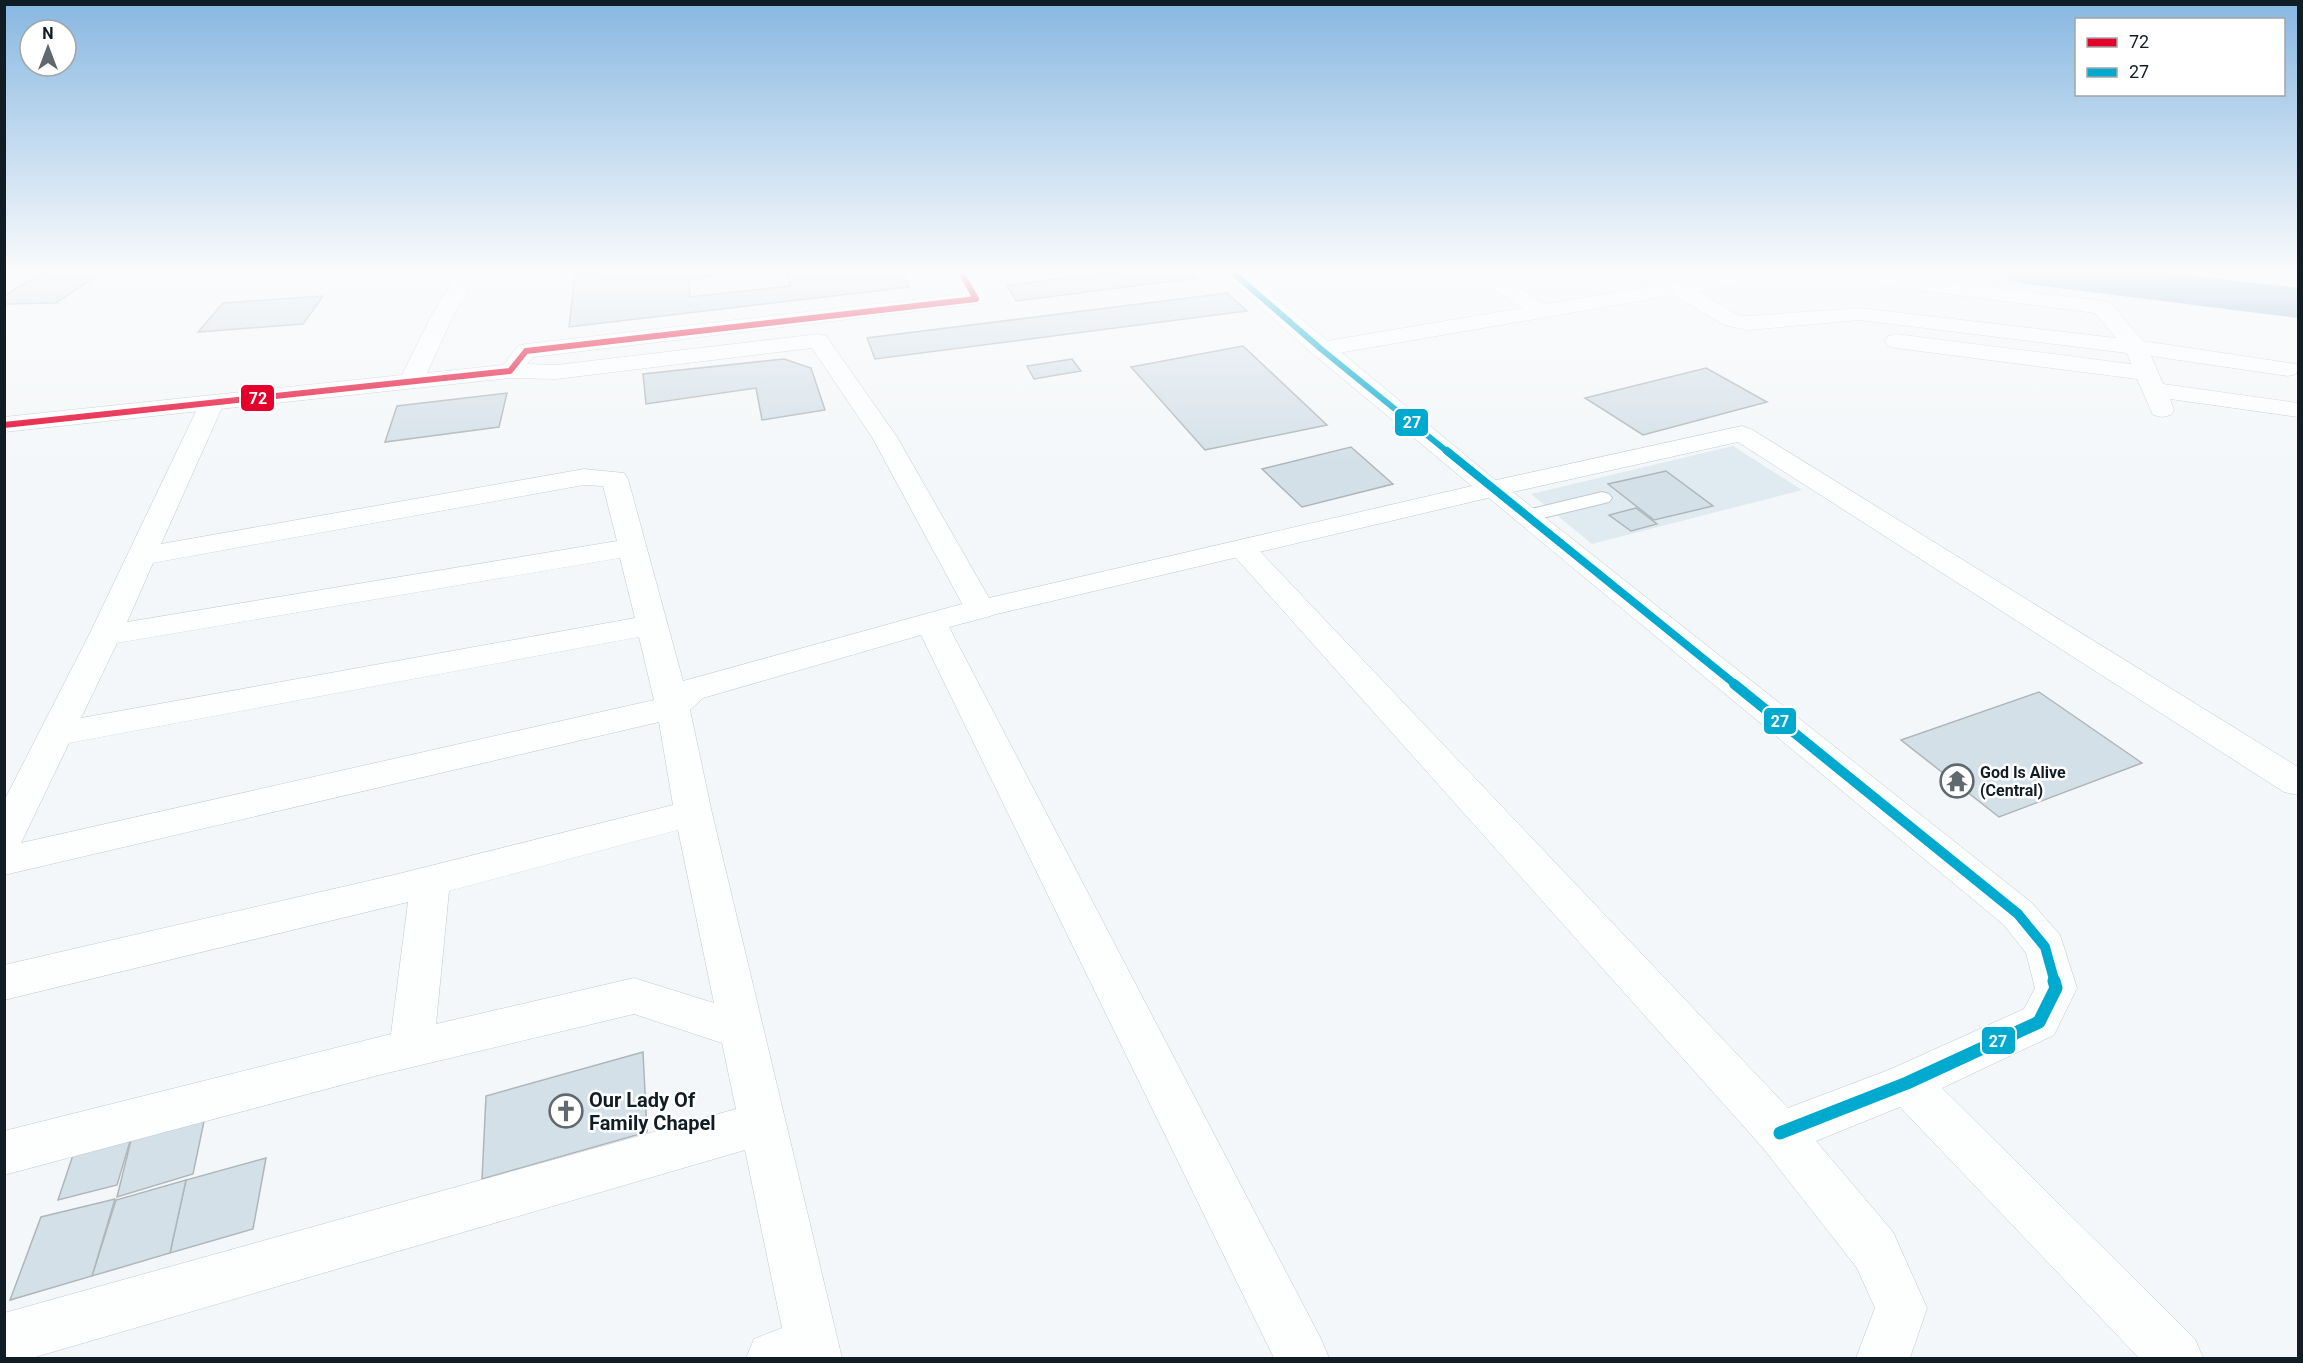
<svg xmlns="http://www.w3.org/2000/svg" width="2303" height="1363" font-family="Roboto,sans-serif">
<rect width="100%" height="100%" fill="#f4f7f9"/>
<!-- built -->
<polygon fill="#e0eaf1" points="1733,446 1802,490 1592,544 1531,494"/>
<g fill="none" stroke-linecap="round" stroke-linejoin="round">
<!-- river -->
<polygon fill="#96bcd7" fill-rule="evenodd" points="2003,270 2143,270 2298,288 2298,318 2026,284 2009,280"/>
</g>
<!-- building -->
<g fill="#d4e0e8" stroke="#afb6ba" stroke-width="1.5">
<polygon points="46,270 105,270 56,303 4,304 4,296"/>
<polygon points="615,270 771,270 689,279 690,297 790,286 787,270 903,270 909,287 569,327 575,274"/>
<polygon points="1131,270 1190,270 1197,278 1016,301 1007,285"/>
<polygon points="1227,293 1247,311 875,359 867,338"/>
<polygon points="323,296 303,324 198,332 223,303"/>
<polygon points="1243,346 1327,425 1205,450 1131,367"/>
<polygon points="784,359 811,368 825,410 762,420 756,388 646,404 643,374"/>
<polygon points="1072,359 1081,371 1034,379 1027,366"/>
<polygon points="1706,368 1767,402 1643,435 1585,398"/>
<polygon points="507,393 499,427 385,442 397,406"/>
<polygon points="1351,447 1393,484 1302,507 1262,469"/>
<polygon points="1666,471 1713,506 1654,520 1608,484"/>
<polygon points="1636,508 1657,524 1631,531 1609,515"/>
<polygon points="2039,692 2142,763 1999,817 1901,740"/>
<polygon points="643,1052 647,1132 482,1179 486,1096"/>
<polygon points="207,1107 193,1174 117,1197 134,1128"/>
<polygon points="134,1128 117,1185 58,1200 77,1143"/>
<polygon points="266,1158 253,1229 170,1253 186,1180"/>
<polygon points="186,1180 170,1253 92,1276 116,1200"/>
<polygon points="115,1199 92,1276 10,1300 41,1217"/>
</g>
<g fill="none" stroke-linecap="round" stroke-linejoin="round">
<!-- service casing -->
<g stroke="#c1c9ce" stroke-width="2">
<polygon id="service" points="1602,492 1609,494 1612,498 1609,502 1526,522 1519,520 1516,516 1519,512"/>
</g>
<!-- minor casing -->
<g stroke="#c1c9ce" stroke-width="1">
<g id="minor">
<polygon points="1465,270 1489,270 1545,304 1750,270 1795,270 1792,274 1785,276 1697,291 1738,315 1748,316 1860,308 2116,338 2095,313 1811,276 1804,274 1801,270 1858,270 2102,301 2110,302 2143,341 2296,364 2298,367 2296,374 2288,376 2151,356 2163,384 2298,403 2298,417 2170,399 2174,410 2171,415 2162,417 2153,415 2137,379 1896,348 1888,346 1885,341 1888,336 1896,334 2131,364 2127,353 1860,320 1748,330 1724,325 1674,295 1321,356 1313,354 1310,349 1313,344 1321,342 1522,308"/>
<path d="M212,396L221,398L224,403L161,544L584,469L624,473L628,479L683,681L969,602L980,600L991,602L995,609L991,616L949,627L1321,1339L1329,1358H1274L921,635L703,698L690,710L712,813L842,1358H746L754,1339L782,1328L745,1150L32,1358H4V1313L736,1109L722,1043L634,1014L379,1075L4,1175V1131L391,1034L408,902L4,1000V965L394,875L673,805L659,722L4,875V801L89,635L200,403L203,398ZM584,485L603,486L617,541L127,622L153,563ZM620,558L635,618L81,718L117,643ZM639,637L654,700L21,843L69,743ZM678,830L714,1003L634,978L436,1024L449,891Z"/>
<polygon points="1742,426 1751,429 2298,767 2298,795 2284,792 1738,442 1513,492 2032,903 2060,935 2077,988 2054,1035 1942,1088 2195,1339 2203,1358 2139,1358 1900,1107 1816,1141 1893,1232 1927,1308 1910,1358 1856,1358 1875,1308 1857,1268 1763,1148 1228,549 1232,543 1242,540 1252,543 1788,1108 1891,1069 2024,1009 2035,988 2026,953 2004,925 1478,489 1482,483 1492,481"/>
</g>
</g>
<!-- tertiary casing -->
<g stroke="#c1c9ce" stroke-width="1">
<polygon id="tertiary" points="460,270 480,270 453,316 427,373 503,365 518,346 526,344 963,294 950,270 970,270 987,299 983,303 533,357 527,364 556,365 818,334 826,336 897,437 989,598 1472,486 1313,354 1220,270 1242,270 1506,489 1502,495 1492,497 980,618 969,616 965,609 872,437 812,348 556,379 510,378 4,432 4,417 402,375 431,316"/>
</g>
<!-- service -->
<use href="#service" fill="#fdfefe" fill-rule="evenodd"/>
<!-- minor -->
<use href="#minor" fill="#fdfefe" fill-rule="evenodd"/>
<!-- tertiary -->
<use href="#tertiary" fill="#fdfefe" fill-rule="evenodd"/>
<!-- bus-1 casing -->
<g stroke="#fff" stroke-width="9">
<polyline id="bus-1" points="4,425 510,371 526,351 976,299 960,270"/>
</g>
<!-- bus-2-far3 casing -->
<g stroke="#fff" stroke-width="9">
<polyline id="bus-2-far3" points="1230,270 1321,349 1449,453"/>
</g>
<!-- bus-2-far2 casing -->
<g stroke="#fff" stroke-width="12">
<polyline id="bus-2-far2" points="1447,451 1736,685"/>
</g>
<!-- bus-2-far1 casing -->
<g stroke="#fff" stroke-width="15">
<polyline id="bus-2-far1" points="1734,684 2018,914 2045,947 2055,983"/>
</g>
<!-- bus-2 casing -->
<g stroke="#fff" stroke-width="17">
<polyline id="bus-2" points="1780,1133 1907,1083 2039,1022 2056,988 2054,981"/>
</g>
<!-- bus-1 -->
<use href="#bus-1" stroke="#e4002b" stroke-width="6"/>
<!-- bus-2-far3 -->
<use href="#bus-2-far3" stroke="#00a9ce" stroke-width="6"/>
<!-- bus-2-far2 -->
<use href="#bus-2-far2" stroke="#00a9ce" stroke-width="8"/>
<!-- bus-2-far1 -->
<use href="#bus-2-far1" stroke="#00a9ce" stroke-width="10"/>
<!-- bus-2 -->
<use href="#bus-2" stroke="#00a9ce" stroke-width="13"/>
</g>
<!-- sky -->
<linearGradient id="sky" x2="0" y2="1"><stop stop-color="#87b7e1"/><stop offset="0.59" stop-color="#fafbfc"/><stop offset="1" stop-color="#fafbfc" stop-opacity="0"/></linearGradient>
<rect width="2303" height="461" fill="url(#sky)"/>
<!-- icons -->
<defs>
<g id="temple-ring" transform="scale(1.725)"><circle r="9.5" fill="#fff" stroke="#60696f" stroke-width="1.5"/><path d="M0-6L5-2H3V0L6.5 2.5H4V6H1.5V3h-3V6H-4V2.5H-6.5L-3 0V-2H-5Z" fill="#60696f"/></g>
<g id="church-ring" transform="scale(1.725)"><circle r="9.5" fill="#fff" stroke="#60696f" stroke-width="1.5"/><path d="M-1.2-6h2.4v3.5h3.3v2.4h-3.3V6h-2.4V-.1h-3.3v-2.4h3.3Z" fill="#60696f"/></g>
</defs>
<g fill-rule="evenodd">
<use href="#temple-ring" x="1957" y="781"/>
<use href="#church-ring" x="566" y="1111"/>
</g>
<g text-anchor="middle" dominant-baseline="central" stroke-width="5" stroke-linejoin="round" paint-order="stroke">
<!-- poi labels -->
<g font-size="16" font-weight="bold" fill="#111d25" stroke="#fff" text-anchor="start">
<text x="1980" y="772">God Is Alive<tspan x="1980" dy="18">(Central)</tspan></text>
</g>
<!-- near-poi labels -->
<g font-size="20" font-weight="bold" fill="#111d25" stroke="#fff" text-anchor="start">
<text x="589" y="1100">Our Lady Of<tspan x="589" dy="23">Family Chapel</tspan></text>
</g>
</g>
<g stroke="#fff" stroke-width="2">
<rect x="240" y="384" width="35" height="28" rx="6" fill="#e4002b"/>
<rect x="1394" y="408" width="35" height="29" rx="6" fill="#00a9ce"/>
<rect x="1763" y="707" width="34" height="28" rx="6" fill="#00a9ce"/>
<rect x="1981" y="1026" width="35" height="29" rx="6" fill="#00a9ce"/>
</g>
<g font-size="16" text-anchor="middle" font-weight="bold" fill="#fff">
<text x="258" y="404">72</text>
<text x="1412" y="428">27</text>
<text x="1780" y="727">27</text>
<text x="1998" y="1047">27</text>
</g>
<!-- border -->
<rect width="2303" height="1363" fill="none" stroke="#111d25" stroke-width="12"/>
<!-- legend -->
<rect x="2075" y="18" width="210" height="78" fill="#ffffff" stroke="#a0a5a8" stroke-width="1.5"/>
<rect x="2087" y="38" width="30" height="9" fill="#e4002b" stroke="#a0a5a8" stroke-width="1.5"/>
<text x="2129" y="48" font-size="18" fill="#111d25">72</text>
<rect x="2087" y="68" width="30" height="9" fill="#00a9ce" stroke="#a0a5a8" stroke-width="1.5"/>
<text x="2129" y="78" font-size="18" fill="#111d25">27</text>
<!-- north arrow -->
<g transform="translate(48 48)"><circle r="28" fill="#ffffff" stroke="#a0a5a8" stroke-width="1.5"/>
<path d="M0-4.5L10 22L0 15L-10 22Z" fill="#60696f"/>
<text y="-9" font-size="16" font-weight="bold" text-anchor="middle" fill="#111d25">N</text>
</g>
</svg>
